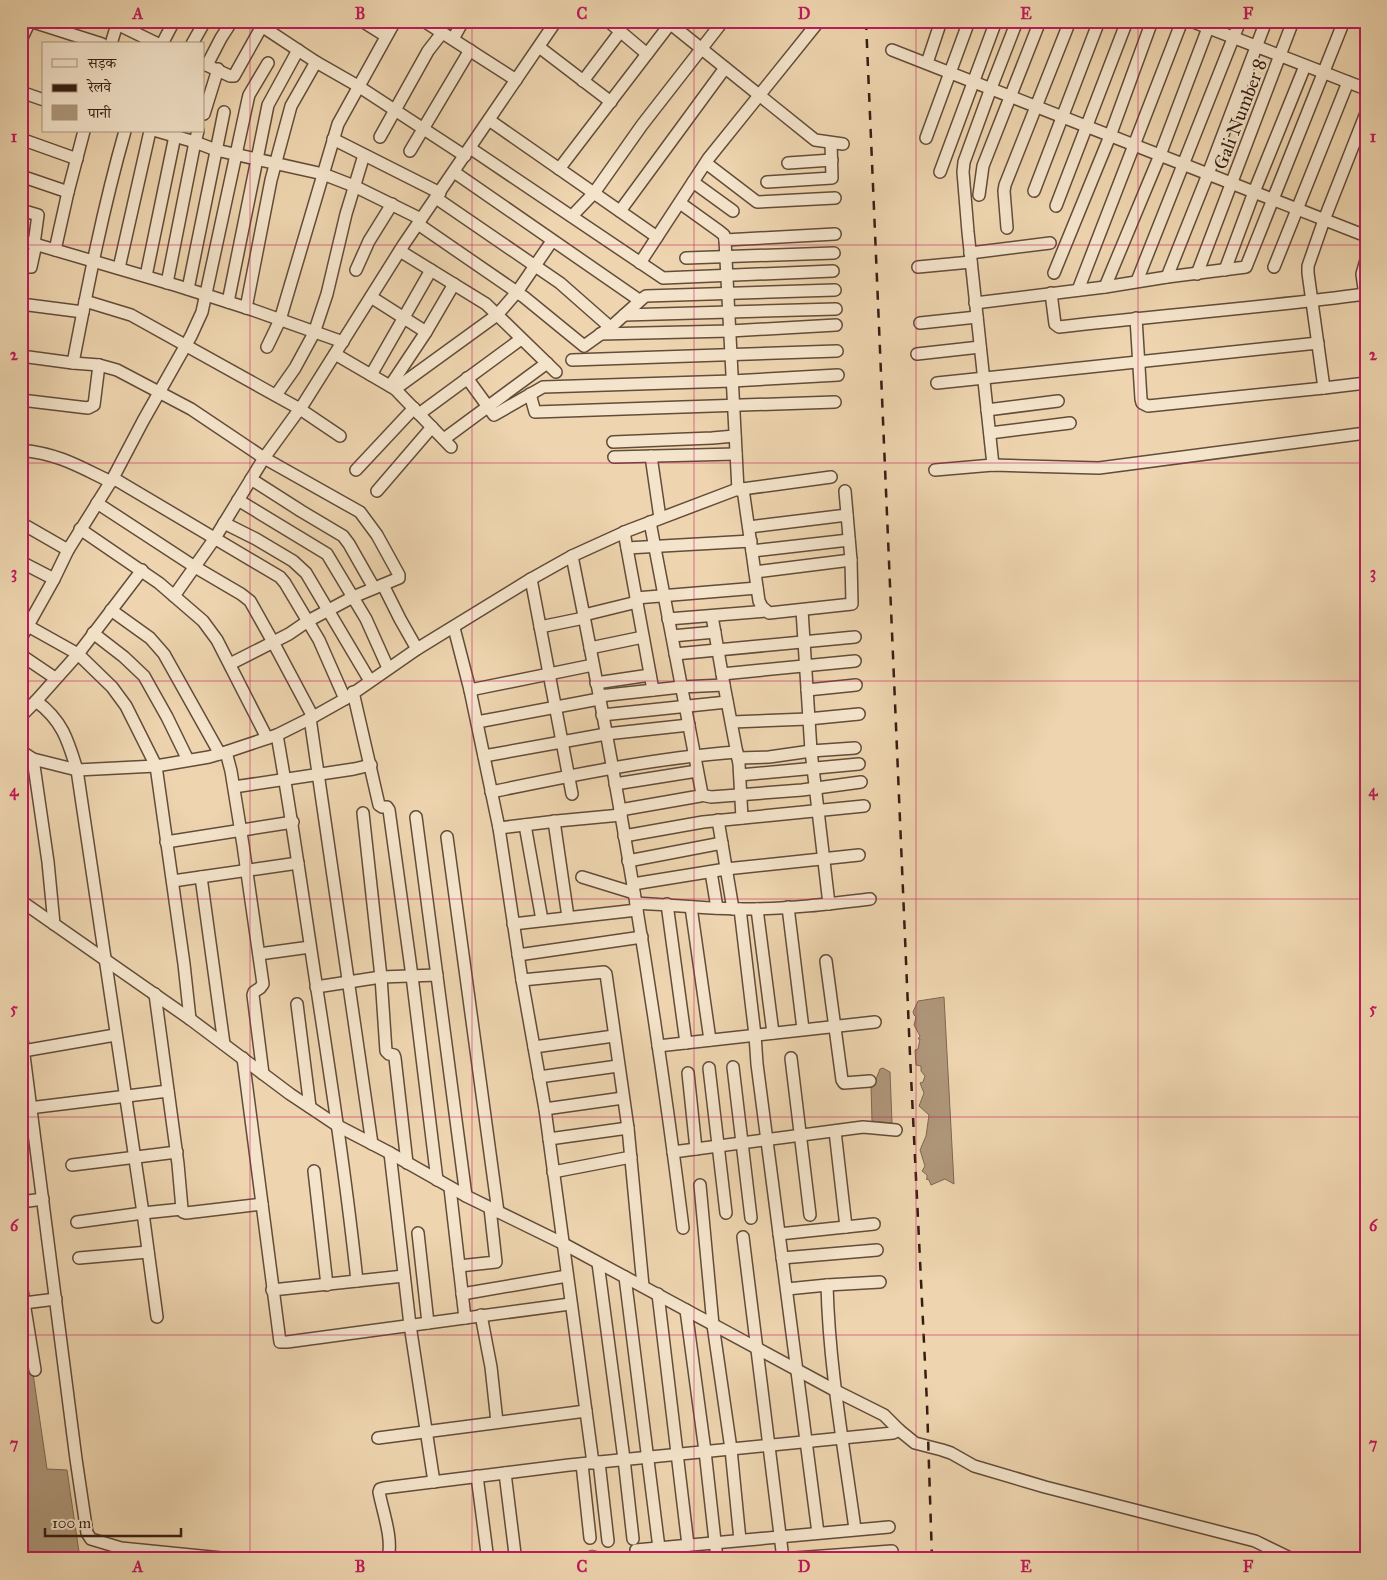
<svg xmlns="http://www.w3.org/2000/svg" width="1387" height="1580" font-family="'IM FELL Great Primer','Noto Serif Devanagari',serif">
<rect width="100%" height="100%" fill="#eed5af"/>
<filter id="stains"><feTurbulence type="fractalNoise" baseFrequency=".004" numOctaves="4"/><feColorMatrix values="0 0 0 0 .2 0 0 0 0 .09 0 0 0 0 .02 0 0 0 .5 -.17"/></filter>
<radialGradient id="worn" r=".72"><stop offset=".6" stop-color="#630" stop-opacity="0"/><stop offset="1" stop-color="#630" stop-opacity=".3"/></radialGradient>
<!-- water -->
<g fill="#af977a" stroke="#7e6751">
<polygon points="944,997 954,1184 945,1179 931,1185 929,1180 926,1179 927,1178 927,1175 922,1171 925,1166 920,1150 926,1136 929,1115 919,1106 924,1093 920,1083 923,1082 925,1076 921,1071 921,1066 916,1065 915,1050 918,1049 920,1039 918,1039 920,1036 914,1025 916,1017 914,1015 913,1012 918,1001"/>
<polygon points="883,1068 890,1072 892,1123 872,1121 871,1085 875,1082 880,1069"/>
<polygon points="21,1351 30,1353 47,1469 67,1470 79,1552 144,1559 21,1559"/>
<polygon points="592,1550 608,1554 612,1559 540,1559 557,1553 577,1555"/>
</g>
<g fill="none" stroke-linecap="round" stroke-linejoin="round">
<!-- minor casing -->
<g stroke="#624c3a" stroke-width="14">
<g id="minor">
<polyline points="30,21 102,44"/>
<polyline points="106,21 117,24 158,44"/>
<polyline points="254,21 316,62 358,86 465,156"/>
<polyline points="362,21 386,36"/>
<polyline points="424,21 516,80"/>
<polyline points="608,21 647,54"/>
<polyline points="667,21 815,140 843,144"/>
<polyline points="1191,21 1366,89"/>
<polyline points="453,39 463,21"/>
<polyline points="21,40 30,21"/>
<polyline points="111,44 118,21"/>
<polyline points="162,44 174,21"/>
<polyline points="192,44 205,21"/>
<polyline points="539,47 611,102"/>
<polyline points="892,50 1366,236"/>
<polyline points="927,63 941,21"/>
<polyline points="204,64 230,76 234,76 262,26"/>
<polyline points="207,65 221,38 232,21"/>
<polyline points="583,81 620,32"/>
<polyline points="21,92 44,100"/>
<polyline points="204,114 218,69"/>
<polyline points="489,120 657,237"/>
<polyline points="157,131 195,142 216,150 323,174 354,186 421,219"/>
<polyline points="380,137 428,51 442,33"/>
<polyline points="926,138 969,21"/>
<polyline points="21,139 77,159"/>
<polyline points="333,139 440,193"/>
<polyline points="470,148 663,278 833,271"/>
<polyline points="410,151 470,50"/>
<polyline points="706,163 757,202 835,198"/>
<polyline points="788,163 832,160"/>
<polyline points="559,169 670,24"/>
<polyline points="454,172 639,300"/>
<polyline points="940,172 996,21"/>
<polyline points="21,176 68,192"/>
<polyline points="693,182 733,211"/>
<polyline points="767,182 832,178 831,143"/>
<polyline points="1034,191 1099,21"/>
<polyline points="979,195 983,166 1040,21"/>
<polyline points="436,198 560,283 610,327"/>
<polyline points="680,203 719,231 724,235 725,240 738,490"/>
<polyline points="1056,206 1127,21"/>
<polyline points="21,210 38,215 34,244"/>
<polyline points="620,211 725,68"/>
<polyline points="572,216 594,193 642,125 723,21"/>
<polyline points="418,224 524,297 584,346 612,326 643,298 646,296 835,290"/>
<polyline points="1007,228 1004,191 1005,185 1070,21"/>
<polyline points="21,240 178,286 253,310 343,342"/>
<polyline points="725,240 835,234"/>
<polyline points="55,250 68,192 84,131"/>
<polyline points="400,251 486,304 556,372"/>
<polyline points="970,253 1050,243"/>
<polyline points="686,258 834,253"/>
<polyline points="1366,260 1362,274 1366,303"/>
<polyline points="640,263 708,159 819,21"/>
<polyline points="21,267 31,267 36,244"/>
<polyline points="918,267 971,262"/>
<polyline points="1274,267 1348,82"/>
<polyline points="119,268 150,131"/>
<polyline points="356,270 369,241 392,204"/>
<polyline points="1225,270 1254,192 1305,66"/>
<polyline points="1054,273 1110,136 1152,21"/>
<polyline points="1197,274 1293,21"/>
<polyline points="146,276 176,131"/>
<polyline points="1167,277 1208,174 1266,21"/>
<polyline points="1137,281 1240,21"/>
<polyline points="167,283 195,142 198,131"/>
<polyline points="1105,287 1160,155 1208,28"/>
<polyline points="188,289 224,112"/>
<polyline points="1078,290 1182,21"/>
<path d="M1051,293L1055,324L1059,327C1161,315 1263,308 1365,294"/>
<polyline points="371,297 426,332"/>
<polyline points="85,301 131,315 300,409 340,436"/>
<polyline points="228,302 268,105 298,50"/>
<polyline points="975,303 1105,287 1167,277 1246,267 1344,21"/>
<polyline points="21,304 83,312"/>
<polyline points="246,308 271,180 291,106 316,62"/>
<polyline points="624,315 836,309"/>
<polyline points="1136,318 1141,399 1142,403 1148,406 1324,388 1366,383"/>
<polyline points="920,323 977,317"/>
<polyline points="600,334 730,331 836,325"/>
<polyline points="267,347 280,320 338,124 395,21"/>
<polyline points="335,354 395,389 451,447"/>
<polyline points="917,354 980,347"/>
<polyline points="21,356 73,363 99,365 117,370 191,409 264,458 360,512 377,535 399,575 399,578 353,597 308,621 289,634 230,664"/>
<polyline points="572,360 837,351"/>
<path d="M73,363C88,285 103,208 125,131"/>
<polyline points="371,375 431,270"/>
<polyline points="467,378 494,415 543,387 732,381 838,375"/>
<polyline points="937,383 1318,343"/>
<polyline points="390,386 426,332 454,284"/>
<polyline points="1324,388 1308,273 1308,266 1324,220 1366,113"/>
<polyline points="395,389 497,315 517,292 552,241"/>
<polyline points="530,394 535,412 835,402"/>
<polyline points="276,395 295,368 314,333 327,294 346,214 364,155"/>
<polyline points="21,400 88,408 94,405 99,365"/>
<polyline points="987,410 1058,401"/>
<polyline points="419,414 521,339"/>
<polyline points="990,433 1070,423"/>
<polyline points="444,439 547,363"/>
<polyline points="613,442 712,438 735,436"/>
<path d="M21,450C59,454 78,466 111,482"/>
<polyline points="651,456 660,518"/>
<polyline points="614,457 736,454"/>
<polyline points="993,465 968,232 963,172 964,162 991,88 1017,21"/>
<polyline points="356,470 414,408"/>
<polyline points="935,470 993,465 1099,468 1366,433"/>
<polyline points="113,478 280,577 285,583 319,640 345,699"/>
<polyline points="251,479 301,511 343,536 349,544 374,588"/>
<polyline points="743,489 759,601 762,607 769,613 852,604 851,560 845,491"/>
<polyline points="377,491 432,427"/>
<polyline points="238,500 327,554 366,619 388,668"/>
<polyline points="97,503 195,567 241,594 250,601 273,642 313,717"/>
<polyline points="21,523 68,550"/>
<polyline points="224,523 256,539 293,561 306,573 370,681"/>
<polyline points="749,527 847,515"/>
<polyline points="80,529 159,583 203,621 217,640 267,738"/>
<polyline points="624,532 653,690"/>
<polyline points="627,548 751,541"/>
<polyline points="752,551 849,540"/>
<path d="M572,556C617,778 655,1003 683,1228"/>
<polyline points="21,562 54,579"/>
<path d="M142,570L78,654L36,701C62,720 68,740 77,770L143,1213L157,1317"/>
<polyline points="755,572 851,560"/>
<polyline points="531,579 572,794"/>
<polyline points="383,585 400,619 417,649"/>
<polyline points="174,596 215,538 264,458 304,403 404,244 556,21"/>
<polyline points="636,598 757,588"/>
<polyline points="111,610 150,638 164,654 220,754"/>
<polyline points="802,610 811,751 829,904"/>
<polyline points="584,615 637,602"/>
<polyline points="712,616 724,685 739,764 742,818"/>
<polyline points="668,619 766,611"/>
<polyline points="28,626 78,654 112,687 126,706 156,766 184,964 190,1019"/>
<polyline points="540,627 584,618"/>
<polyline points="454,628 470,690 499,828 522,980 545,1109 593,1463"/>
<polyline points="93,633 124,657 144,676 167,717 188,760"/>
<polyline points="672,636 715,632"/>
<polyline points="21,638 54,579 68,550 113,478 143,421 191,336 202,312 248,99 249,95 268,63"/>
<polyline points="590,648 643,637"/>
<polyline points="675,654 855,637"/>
<polyline points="21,655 55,678"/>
<polyline points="722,674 855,661"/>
<polyline points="596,683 650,675"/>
<polyline points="470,690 593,665"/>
<polyline points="807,690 856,685"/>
<polyline points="353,692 379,805 382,807 387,807 389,810 412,976 437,1180"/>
<polyline points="599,696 681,687 724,685"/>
<polyline points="602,715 727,702"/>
<polyline points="21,716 36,701"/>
<polyline points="310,718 372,1144"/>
<polyline points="477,722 599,699"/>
<polyline points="732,722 808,719 859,714"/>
<path d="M277,735C291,813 302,891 314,970C330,1074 346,1177 357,1281"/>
<polyline points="21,751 33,759 77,770 156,766 209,757 226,752 277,735 313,717 345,699 417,649 531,579 572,556 627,531 735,490 831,477"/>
<polyline points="226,752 231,771 243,845 263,984 260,988 254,992 253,995 263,1074"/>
<polyline points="484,756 606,734 689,725"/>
<polyline points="738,758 769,757 811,751 855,748"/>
<polyline points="33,759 48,862 54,924"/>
<polyline points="740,775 859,764"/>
<polyline points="615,784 697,771"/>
<polyline points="234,787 354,769 371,765"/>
<path d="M491,792C573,775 654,758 737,752"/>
<polyline points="701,795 711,797 802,790 861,782"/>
<polyline points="620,810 700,796 702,794 650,522"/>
<polyline points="363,813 381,977 386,1051 389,1054 394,1055 395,1058 407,1163"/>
<polyline points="416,817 466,1196"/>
<polyline points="718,820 733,909"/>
<polyline points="554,821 568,917"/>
<polyline points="525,825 542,920"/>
<polyline points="499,828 557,821 621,815"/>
<polyline points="624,836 703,822 864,806"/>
<polyline points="447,837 498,1212"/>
<polyline points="166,842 293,822"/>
<polyline points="628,861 722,843"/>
<polyline points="711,872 717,908"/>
<polyline points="201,877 224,1044"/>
<polyline points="582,877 634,893"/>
<polyline points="173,881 298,863"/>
<polyline points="633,884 726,869 859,855"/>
<polyline points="21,901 190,1019 290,1094 338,1126 390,1153 466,1196 562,1243 836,1391 884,1415 899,1430 915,1443 942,1450 951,1453 974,1466 1045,1487 1255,1541 1292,1559"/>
<path d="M636,903C673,905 710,909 747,909C788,909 829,904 870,899"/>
<polyline points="667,904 686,1043"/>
<polyline points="691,907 710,1040"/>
<polyline points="788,907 803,1029"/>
<polyline points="740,909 755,1035 757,1064 818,1533"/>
<polyline points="757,909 773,1033"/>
<polyline points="513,924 637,910"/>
<polyline points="259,954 310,947"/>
<polyline points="518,955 642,937"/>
<polyline points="826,961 842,1080 844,1083 870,1081"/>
<polyline points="522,980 604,972 606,974 628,1128 643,1286"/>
<polyline points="316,987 381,977 437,975"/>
<polyline points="155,994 178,1164 182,1209"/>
<polyline points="297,1004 310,1107"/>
<polyline points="21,1032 76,1459 87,1533 91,1539 121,1548 231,1559"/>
<polyline points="658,1046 875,1022"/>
<polyline points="534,1047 614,1036"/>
<polyline points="23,1051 115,1035"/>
<polyline points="243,1058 280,1342 287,1342 570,1304"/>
<polyline points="791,1058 810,1215"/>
<polyline points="733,1067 751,1218"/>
<polyline points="709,1068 726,1213"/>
<polyline points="688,1073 696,1149"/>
<polyline points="539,1077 618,1066"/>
<polyline points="21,1109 168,1091"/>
<polyline points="545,1109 623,1098"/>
<polyline points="835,1131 846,1227"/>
<polyline points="549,1139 628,1128"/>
<polyline points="673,1152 863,1127 896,1130"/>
<polyline points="390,1153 410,1325 434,1482"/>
<polyline points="72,1165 177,1152"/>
<polyline points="314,1171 327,1285"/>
<polyline points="553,1172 631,1157"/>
<polyline points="700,1185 713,1325 731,1449 740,1540"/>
<polyline points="450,1188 465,1318"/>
<polyline points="21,1202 43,1199"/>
<polyline points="77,1222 143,1213 182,1209 183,1212 186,1213 262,1204"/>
<polyline points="418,1233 428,1323"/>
<polyline points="779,1234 874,1224"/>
<polyline points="743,1237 783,1559"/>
<polyline points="79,1258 148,1252"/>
<polyline points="782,1258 877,1250"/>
<polyline points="598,1263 624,1459 633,1539"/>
<polyline points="459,1266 496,1262 490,1208"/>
<polyline points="625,1277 659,1548"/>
<polyline points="21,1284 35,1370"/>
<path d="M827,1285C829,1367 844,1448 855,1529"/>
<polyline points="787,1289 827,1285 880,1282"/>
<polyline points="272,1290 404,1276"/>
<polyline points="462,1294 567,1276"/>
<polyline points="658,1294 688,1545"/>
<polyline points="24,1303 56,1299"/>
<polyline points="686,1310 705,1451 717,1559"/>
<polyline points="481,1315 491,1367 497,1422"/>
<polyline points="378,1438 586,1411"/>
<polyline points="599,1462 608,1541"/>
<polyline points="582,1464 590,1538"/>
<polyline points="505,1473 515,1554"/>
<polyline points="477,1476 487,1553"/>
<polyline points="636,1550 889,1527"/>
<path d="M388,1559C393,1538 383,1513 379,1492L380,1489L384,1488L569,1465L893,1433L899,1430"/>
<polyline points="781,1559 892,1551"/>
</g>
</g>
<!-- minor -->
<use href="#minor" stroke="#f4e4cb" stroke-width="11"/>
<!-- rail -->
<polyline stroke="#341e13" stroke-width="2.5" stroke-dasharray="9 9" stroke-linecap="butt" points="866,21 910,1055 927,1404 932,1559"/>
</g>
<!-- grid -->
<path fill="none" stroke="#c2185b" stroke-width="1" stroke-opacity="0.55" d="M250,21V1559M472,21V1559M694,21V1559M916,21V1559M1138,21V1559M21,245H1366M21,463H1366M21,681H1366M21,899H1366M21,1117H1366M21,1335H1366"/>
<g text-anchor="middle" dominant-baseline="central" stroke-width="4.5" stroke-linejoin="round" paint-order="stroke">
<!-- street labels -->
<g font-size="19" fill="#341e13" stroke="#f4e4cb">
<text transform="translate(1240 114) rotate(-69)">Gali Number 8</text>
</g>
</g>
<!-- margin -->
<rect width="1387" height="1580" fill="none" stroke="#eed5af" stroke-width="55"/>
<!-- legend -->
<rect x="42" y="42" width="162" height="90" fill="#f4e4cb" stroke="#a79581"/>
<rect x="52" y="59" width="25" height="8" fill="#f4e4cb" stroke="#a79581"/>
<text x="88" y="68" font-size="15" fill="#341e13">सड़क</text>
<rect x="52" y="84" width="25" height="8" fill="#341e13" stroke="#a79581"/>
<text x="88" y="92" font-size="15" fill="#341e13">रेलवे</text>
<rect x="52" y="105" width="25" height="15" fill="#af977a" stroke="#a79581"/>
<text x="88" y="118" font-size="15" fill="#341e13">पानी</text>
<!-- scale -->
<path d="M45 1528v8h136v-8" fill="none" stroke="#341e13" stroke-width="2.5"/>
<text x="52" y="1528" font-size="15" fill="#341e13" stroke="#f4e4cb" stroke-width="4" paint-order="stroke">100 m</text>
<rect x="28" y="28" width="1332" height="1524" fill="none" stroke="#c2185b" stroke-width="2"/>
<g font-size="16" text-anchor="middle" font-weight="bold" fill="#c2185b">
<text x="138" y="19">A</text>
<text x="360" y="19">B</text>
<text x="582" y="19">C</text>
<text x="804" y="19">D</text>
<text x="1026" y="19">E</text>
<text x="1248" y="19">F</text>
<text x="14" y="142">1</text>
<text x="1373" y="142">1</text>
<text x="14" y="360">2</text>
<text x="1373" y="360">2</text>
<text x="14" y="578">3</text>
<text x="1373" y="578">3</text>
<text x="14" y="796">4</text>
<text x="1373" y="796">4</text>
<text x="14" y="1014">5</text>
<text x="1373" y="1014">5</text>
<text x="14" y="1231">6</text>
<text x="1373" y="1231">6</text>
<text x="14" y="1449">7</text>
<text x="1373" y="1449">7</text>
<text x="138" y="1572">A</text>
<text x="360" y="1572">B</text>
<text x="582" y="1572">C</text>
<text x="804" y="1572">D</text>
<text x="1026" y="1572">E</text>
<text x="1248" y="1572">F</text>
</g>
<rect width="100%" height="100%" filter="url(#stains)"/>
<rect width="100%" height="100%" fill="url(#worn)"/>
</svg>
